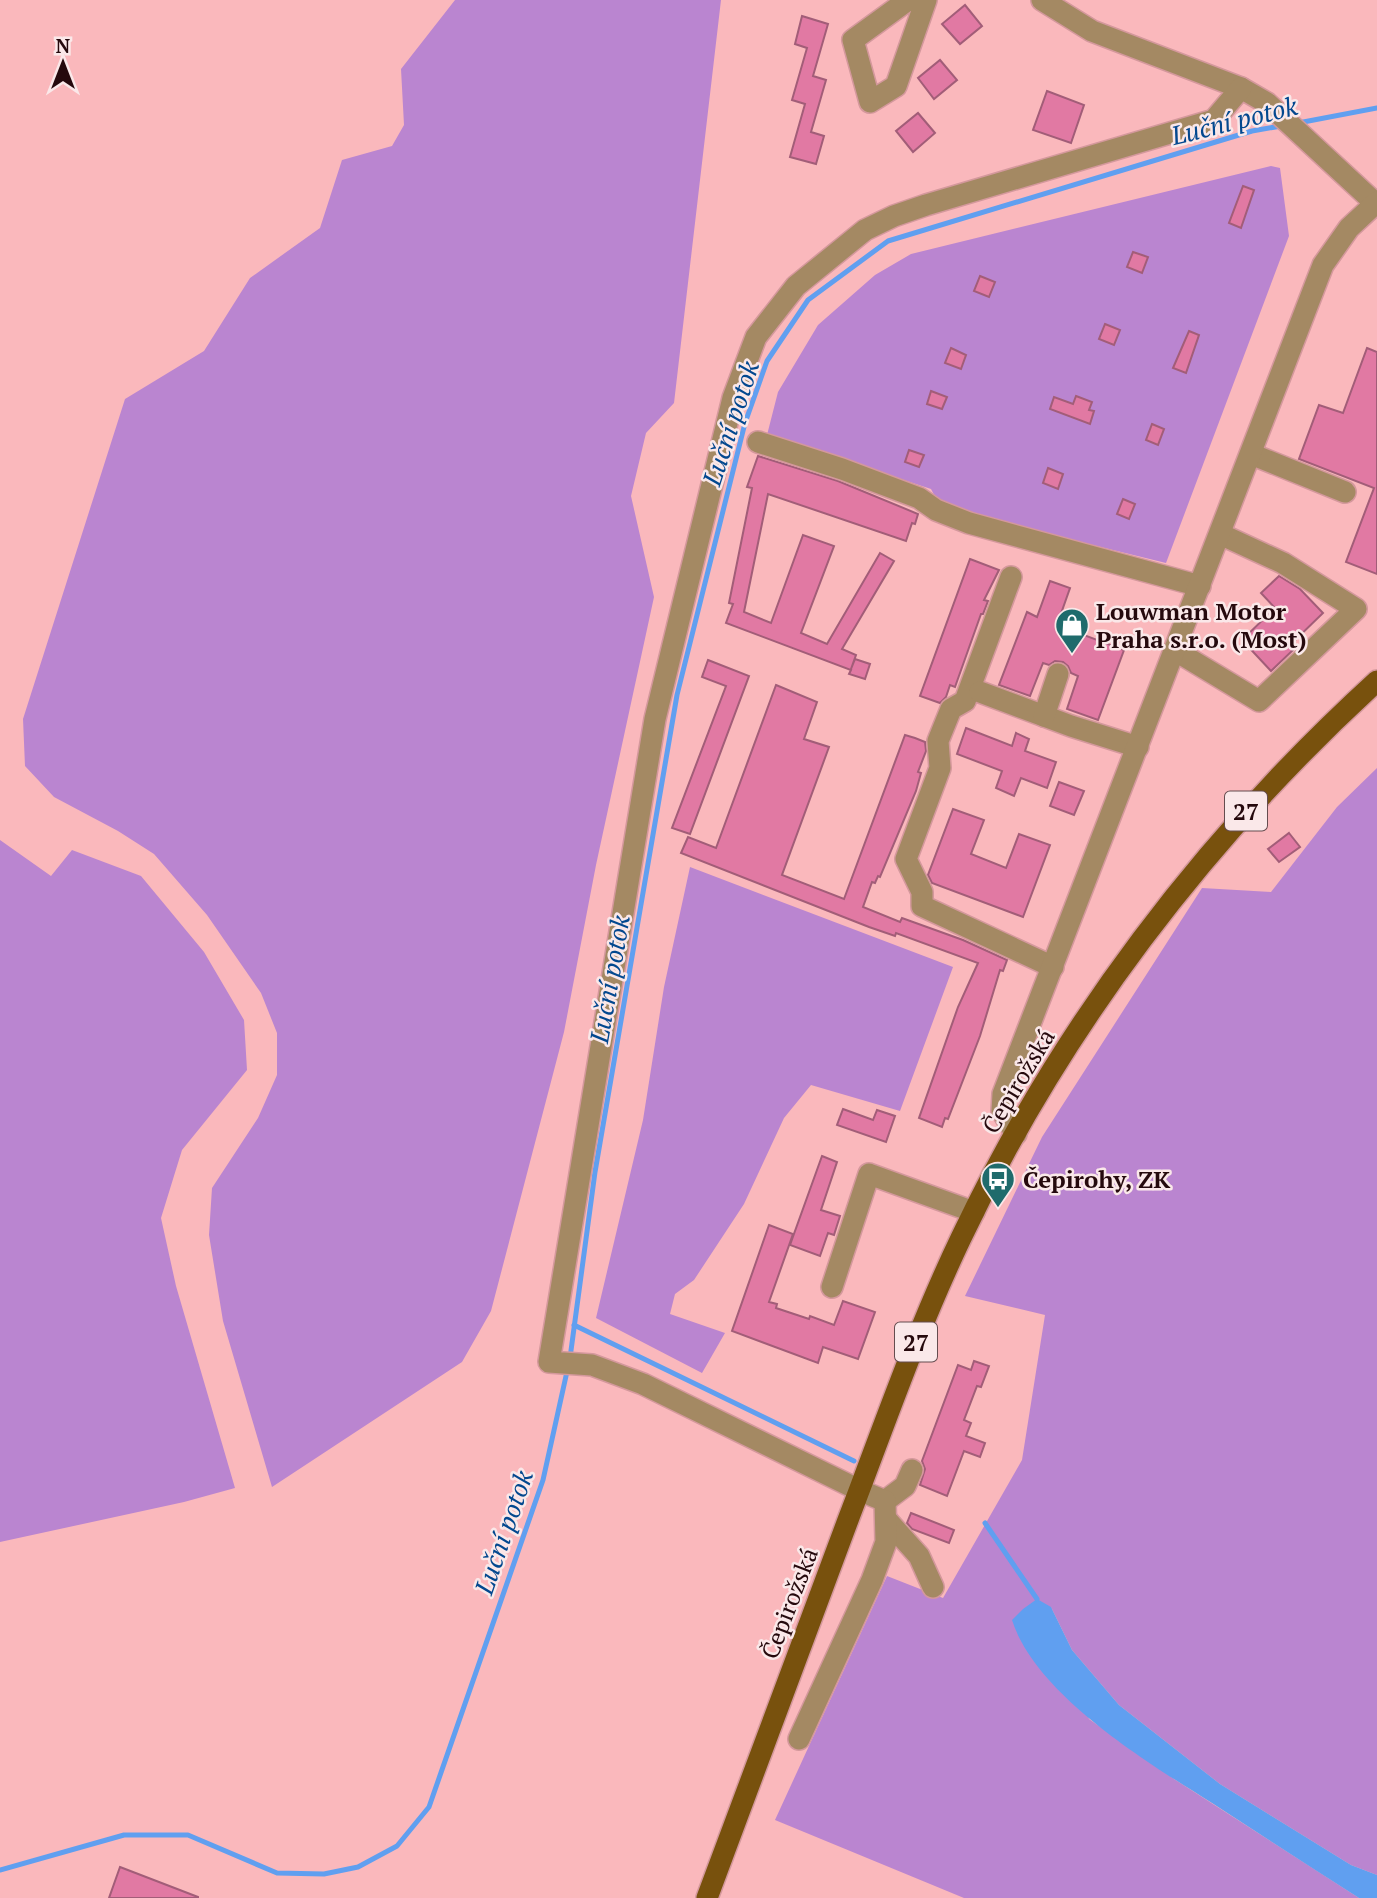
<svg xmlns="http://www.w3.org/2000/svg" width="1377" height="1898" font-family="'PT Serif',serif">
<rect width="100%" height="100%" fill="#fab8bc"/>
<!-- green -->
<g fill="#ba85d0">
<polygon points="455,0 721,0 674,403 646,433 631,496 654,597 596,865 564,1032 491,1311 462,1362 272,1487 223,1321 209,1235 212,1188 258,1118 277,1075 277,1033 261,993 207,915 154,854 118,831 54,797 25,766 23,719 125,399 204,351 250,278 320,228 342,160 392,146 404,125 401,69"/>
<polygon points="1271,166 1280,168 1289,236 1166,563 941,508 931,489 767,435 778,392 818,325 875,275 911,254"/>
<polygon points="1377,768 1377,1875 1351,1865 1220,1784 1119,1705 1072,1650 1051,1607 1089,1719 1174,1779 1359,1898 964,1898 775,1820 887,1576 943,1598 1022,1460 1045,1315 965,1296 1042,1137 1202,888 1271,892 1337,807"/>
<polygon points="0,840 51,876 72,850 141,876 204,952 244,1020 247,1070 182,1150 161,1218 176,1286 235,1488 184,1502 0,1542"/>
<polygon points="690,867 953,967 900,1111 811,1085 784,1118 744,1204 694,1280 675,1294 670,1314 725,1333 702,1373 596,1318 643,1120 664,987"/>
</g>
<!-- water -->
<path fill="#609ff0" d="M1037,1599L1051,1607L1072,1650L1119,1705L1220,1784L1351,1865L1377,1875V1898H1359C1310,1867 1261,1835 1212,1803C1147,1762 1036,1695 1012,1620L1023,1609Z"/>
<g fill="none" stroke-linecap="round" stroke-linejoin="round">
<!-- stream -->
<g stroke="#609ff0" stroke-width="5">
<polyline points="1298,123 1377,108"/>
<polyline points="574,1325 854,1461"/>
<polyline points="570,1358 595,1172 677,695 745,423 767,361 808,300 888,241 1252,131 1281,126"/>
<polyline points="985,1523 1037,1599"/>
<polyline points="0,1870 124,1835 188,1835 277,1873 324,1874 358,1867 397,1846 429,1807 543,1480 568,1367"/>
</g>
</g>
<!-- building -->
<g fill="#e179a3" stroke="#a25d78" stroke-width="2">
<polygon points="965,5 982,26 960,44 942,24"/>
<polygon points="802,16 828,24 813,76 826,80 811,132 824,136 816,164 790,157 805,104 792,100 807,48 795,44"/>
<polygon points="940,60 957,80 934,99 918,78"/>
<polygon points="1047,91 1084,105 1071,143 1033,130"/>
<polygon points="918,113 935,133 913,152 896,131"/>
<polygon points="1243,186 1254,190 1241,228 1229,223"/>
<polygon points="1133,252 1148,257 1142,273 1127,267"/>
<polygon points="980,276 995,282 989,297 974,291"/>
<polygon points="1105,324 1120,330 1114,345 1099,339"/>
<polygon points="1189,331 1199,335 1186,373 1173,368"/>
<polygon points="951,348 966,355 961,369 945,363"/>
<polygon points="1367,348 1377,352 1377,574 1346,562 1374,488 1299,459 1319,405 1343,413"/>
<polygon points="931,391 947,397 942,409 927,404"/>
<polygon points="1076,396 1092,402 1089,410 1094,411 1090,424 1050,409 1054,397 1073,404"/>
<polygon points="1152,424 1164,429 1158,445 1146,440"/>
<polygon points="909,450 924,455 919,467 905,462"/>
<polygon points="758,456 838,481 918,514 915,524 912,523 906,541 768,494 744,612 771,623 803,535 834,546 801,633 827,644 880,553 894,561 842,649 856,655 851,669 855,659 870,664 865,679 849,674 851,670 726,623 733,604 729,603 752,488 747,487"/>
<polygon points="1048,468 1063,474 1058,489 1043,483"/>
<polygon points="1123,499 1135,504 1129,519 1117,514"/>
<polygon points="970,559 999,570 984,600 988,601 983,614 981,614 955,687 950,685 946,697 940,703 920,696"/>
<polygon points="1279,576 1300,589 1323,613 1289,646 1293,650 1271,671 1242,640 1275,608 1261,593"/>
<polygon points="1050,581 1070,588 1057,625 1124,650 1098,720 1067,709 1078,676 1071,673 1068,666 1063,662 1055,661 1049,665 1043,663 1030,696 999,685 1027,612 1037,617"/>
<polygon points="708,660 749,676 690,834 672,828 726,686 702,677"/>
<polygon points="776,685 817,702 804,739 829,747 782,875 844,899 905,735 915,738 925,742 926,751 918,772 921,773 916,791 880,877 878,876 875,883 872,882 863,907 900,922 902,918 963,940 1007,960 1003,971 1000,970 980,1036 948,1119 945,1118 942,1127 919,1118 958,1007 978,963 896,933 895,936 869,927 681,853 688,837 716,848"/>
<polygon points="966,728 1012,746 1016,733 1029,739 1025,751 1056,762 1047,788 1021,778 1014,796 996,788 1002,771 957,754"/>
<polygon points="1059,782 1084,791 1074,815 1050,806"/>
<polygon points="953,809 984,820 971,854 1006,868 1019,834 1050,845 1023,917 932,883 928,875"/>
<polygon points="1289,833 1300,847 1279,862 1268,849"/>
<polygon points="843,1109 873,1120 877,1110 895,1116 886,1142 837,1125"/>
<polygon points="822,1156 837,1162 821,1210 840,1216 834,1235 828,1233 820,1256 790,1245"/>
<polygon points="769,1225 793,1234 769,1302 777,1304 776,1308 809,1319 810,1316 834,1325 843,1301 875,1312 858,1359 823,1347 818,1363 732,1331"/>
<polygon points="974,1361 989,1366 981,1387 977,1386 964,1420 971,1423 966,1436 985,1443 980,1457 964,1451 947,1496 920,1485 925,1469 922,1461 958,1365 971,1370"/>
<polygon points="911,1513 954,1530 949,1543 912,1529 907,1523"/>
<polygon points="120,1867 198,1897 198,1898 109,1898"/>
</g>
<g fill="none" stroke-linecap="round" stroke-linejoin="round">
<!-- minor casing -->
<g stroke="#d4989c" stroke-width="24">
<g id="minor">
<polyline points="908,0 853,40 870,102 896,86 926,0"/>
<polyline points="1042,0 1092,31 1241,88 1267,103 1375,203"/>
<polyline points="758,442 842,469 919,498 936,510 969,523 1200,586"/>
<polyline points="1251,454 1345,492"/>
<polyline points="1011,577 965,701 951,709 938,741 940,768 906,859 922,892 922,906 1053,967"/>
<polyline points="1176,651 1259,701 1356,609 1283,563 1220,534"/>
<polyline points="980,692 1071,726 1138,747"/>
<polyline points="1044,716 1058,674"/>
<polyline points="1016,1134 1002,1111 1003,1094 1323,265 1349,228 1377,202"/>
<polyline points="832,1287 869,1174 974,1212"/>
<polyline points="885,1501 905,1486 912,1470"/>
<polyline points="886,1519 919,1556 933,1587"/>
<polyline points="799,1739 872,1580 886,1542 885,1501 859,1490 643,1384 592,1365 549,1362 655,719 733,398 756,337 796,286 865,230 894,216 926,205 1214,120 1241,88"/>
</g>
</g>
<!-- major casing -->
<g stroke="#d4989c" stroke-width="24">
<path id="major" d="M707,1898C754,1772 801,1646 848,1520C884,1426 917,1330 961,1238C1061,1027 1205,838 1377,681"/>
</g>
<!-- minor -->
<use href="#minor" stroke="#a48963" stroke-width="21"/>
<!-- major -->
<use href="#major" stroke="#78510d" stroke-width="21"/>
</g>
<!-- icons -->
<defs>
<g id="shop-pin" transform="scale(1.75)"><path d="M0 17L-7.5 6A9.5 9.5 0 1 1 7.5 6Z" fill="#1f6b6c" stroke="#fae8e9"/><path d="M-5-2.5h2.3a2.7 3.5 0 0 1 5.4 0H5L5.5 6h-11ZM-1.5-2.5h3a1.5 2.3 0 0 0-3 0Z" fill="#fff"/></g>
<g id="bus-pin" transform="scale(1.75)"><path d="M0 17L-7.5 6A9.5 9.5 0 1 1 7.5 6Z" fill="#1f6b6c" stroke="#fae8e9"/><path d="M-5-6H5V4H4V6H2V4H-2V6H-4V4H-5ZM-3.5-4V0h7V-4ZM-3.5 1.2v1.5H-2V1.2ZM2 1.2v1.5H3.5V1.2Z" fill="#fff"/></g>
</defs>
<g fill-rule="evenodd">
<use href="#shop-pin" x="1072" y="625"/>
<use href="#bus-pin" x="998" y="1179"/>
</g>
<g text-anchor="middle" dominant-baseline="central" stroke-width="5" stroke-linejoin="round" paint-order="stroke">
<!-- shield labels -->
<g fill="#fae8e9" stroke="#654c4f" stroke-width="2">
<rect x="1225" y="791.5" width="42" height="39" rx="5"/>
<rect x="895" y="1322.5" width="42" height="39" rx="5"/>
</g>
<g font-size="23" font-weight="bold" fill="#25090d">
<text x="1246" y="811">27</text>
<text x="916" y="1342">27</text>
</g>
<!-- poi labels -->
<g font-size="24" font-weight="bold" fill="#25090d" stroke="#fae8e9" text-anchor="start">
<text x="1096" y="611">Louwman Motor<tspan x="1096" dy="28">Praha s.r.o. (Most)</tspan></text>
<text x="1023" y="1179">Čepirohy, ZK</text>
</g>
<!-- street labels -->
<g font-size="24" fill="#25090d" stroke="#fae8e9">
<text transform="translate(1018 1081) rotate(-59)">Čepirožská</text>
<text transform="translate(789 1603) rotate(-69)">Čepirožská</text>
</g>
<!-- water labels -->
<g font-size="26" font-style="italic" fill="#03488f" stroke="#fae8e9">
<text transform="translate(1234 120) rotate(-14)">Luční potok</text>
<text transform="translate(730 423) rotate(-72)">Luční potok</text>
<text transform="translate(609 979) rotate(-80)">Luční potok</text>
<text transform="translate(503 1532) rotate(-71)">Luční potok</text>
</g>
</g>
<!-- north arrow -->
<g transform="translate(63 63)" stroke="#fae8e9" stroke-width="5" paint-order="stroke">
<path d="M0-5L12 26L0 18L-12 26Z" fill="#25090d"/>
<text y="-10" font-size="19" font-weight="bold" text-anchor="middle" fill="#25090d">N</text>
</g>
</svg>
